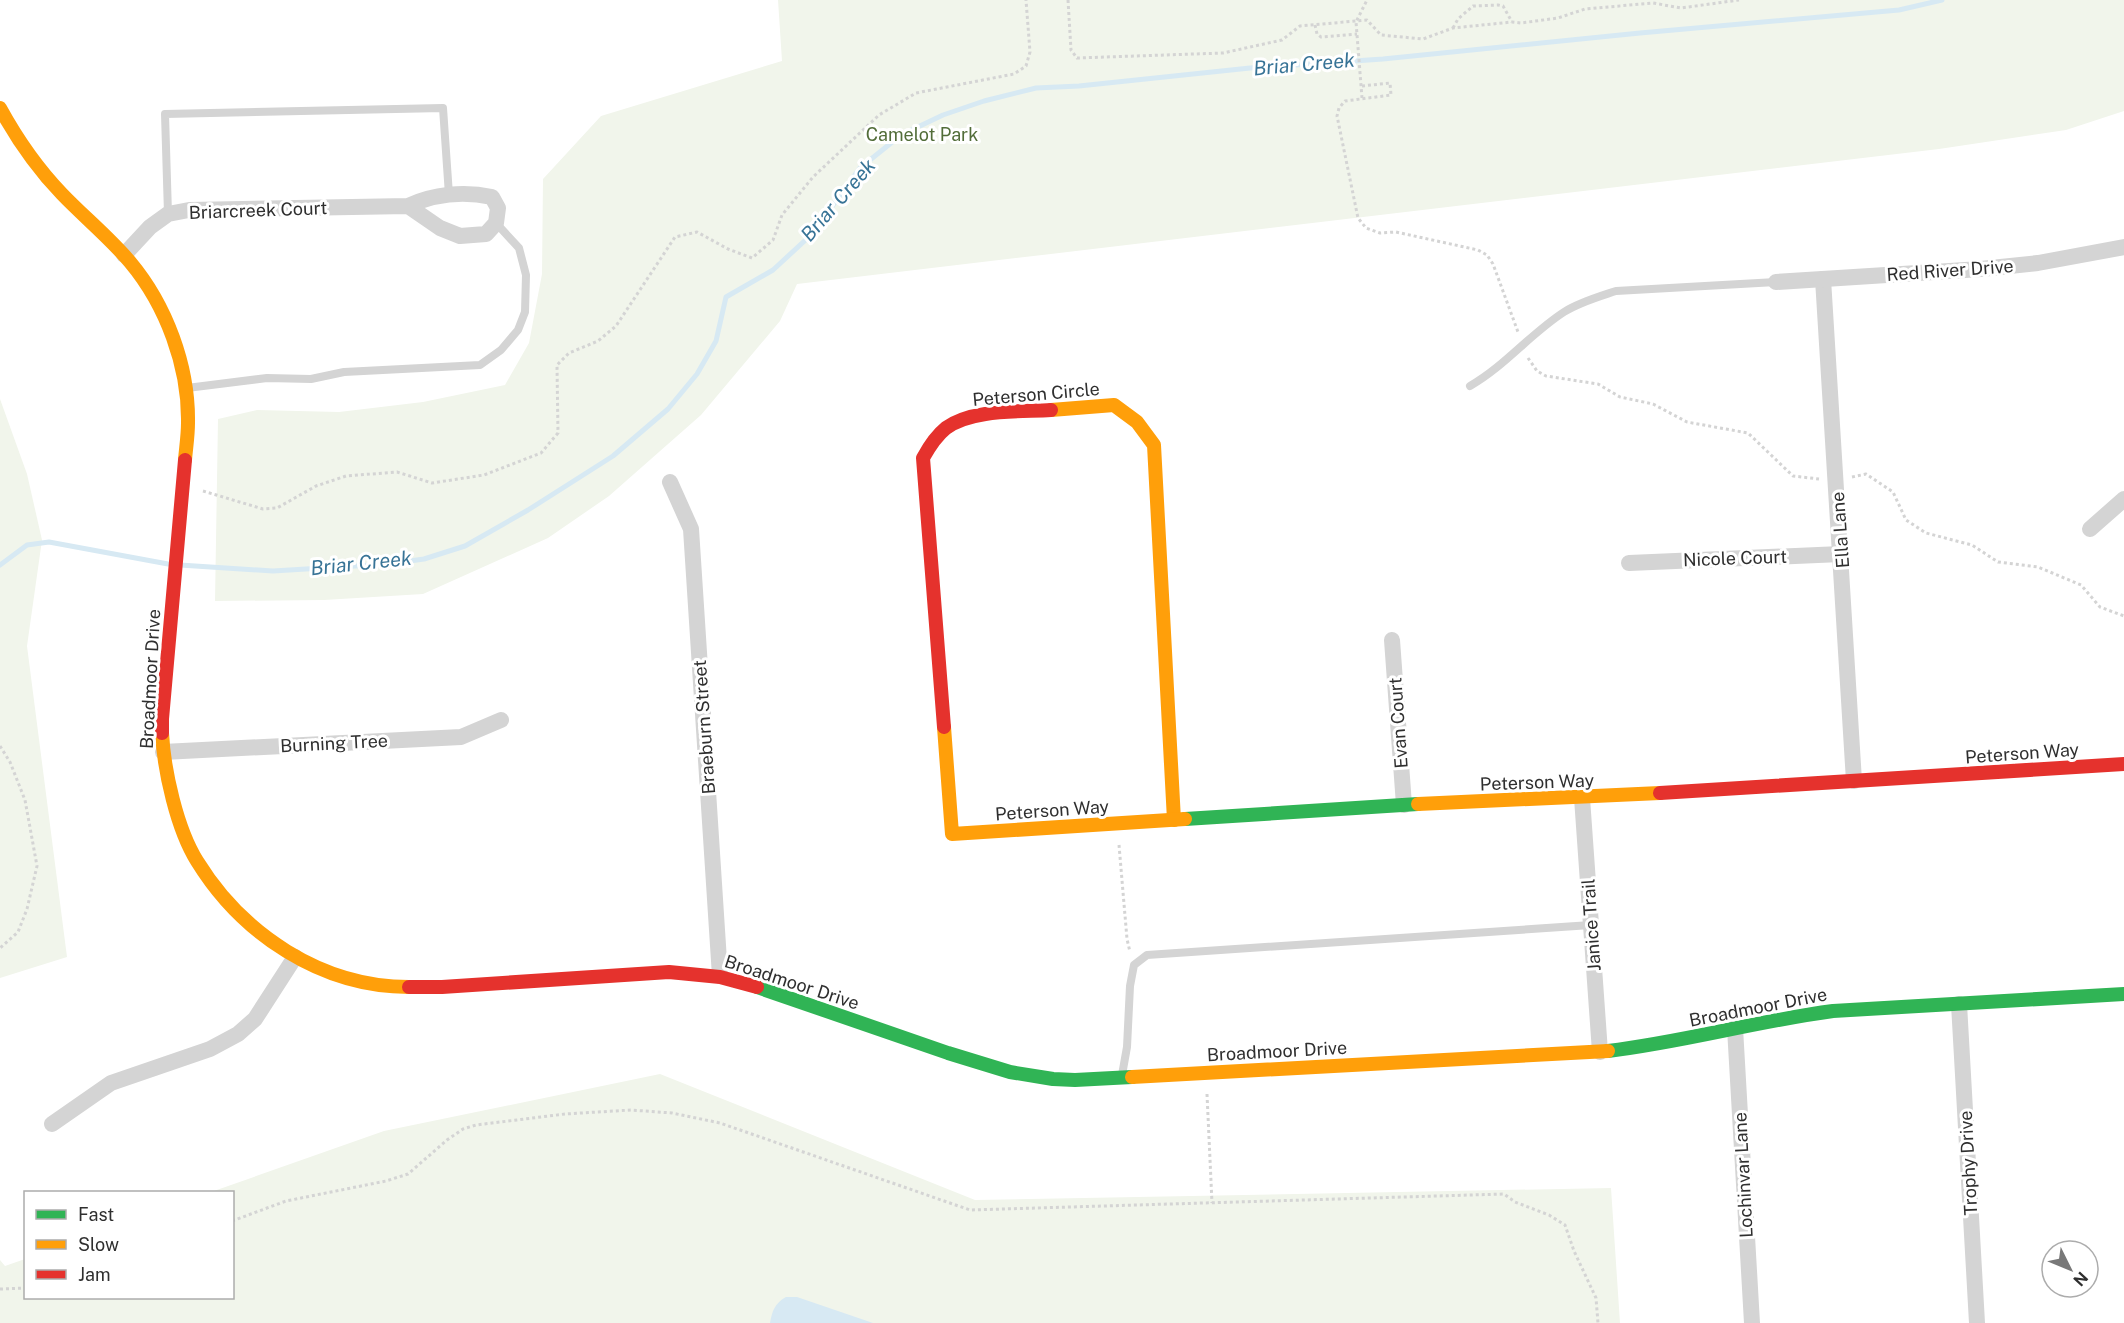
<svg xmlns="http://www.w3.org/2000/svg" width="2124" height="1323" font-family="'Public Sans',sans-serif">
<rect width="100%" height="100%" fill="#fff"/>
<!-- green -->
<g fill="#f1f5eb">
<polygon points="778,0 2124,0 2124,111 2066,130 1939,149 797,284 780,321 701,415 609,496 548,538 423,594 324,600 215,601 218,419 257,410 339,412 423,402 505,385 529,343 542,274 543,179 601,116 782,61"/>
<polygon points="0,399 27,474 42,540 27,646 67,957 0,978"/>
<polygon points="660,1074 975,1200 1611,1188 1620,1323 0,1323 0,1260 5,1266 25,1259 26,1298 232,1298 232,1192 211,1192 384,1131"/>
</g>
<!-- water -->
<path fill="#d7e9f3" d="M786,1297H797L873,1323H770C772,1311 775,1303 786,1297Z"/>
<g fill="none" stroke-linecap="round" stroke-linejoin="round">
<!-- stream -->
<g stroke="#d7e9f3" stroke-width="5">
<polyline points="0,565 27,545 49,542 168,564"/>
<polyline points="180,565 273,571 388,564 424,559 465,546 528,510 613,456 668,409 697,374 716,341 726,297 773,270 812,234 860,168 901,135 943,115 984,101 1036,88 1079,86 1250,68 1383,59 1640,33 1899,10 1942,0"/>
</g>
<!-- path -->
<g stroke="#d4d4d4" stroke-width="3" stroke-dasharray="3 3" stroke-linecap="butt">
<polyline points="1068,0 1071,50 1077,58 1223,53 1282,40 1300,26 1367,20 1381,35 1423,39 1453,28 1512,22 1521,23 1558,18 1585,9 1653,3 1681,8 1739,0"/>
<polyline points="1315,25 1317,34 1321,37 1357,34"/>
<polyline points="1453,28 1458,19 1473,6 1498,5 1503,6 1512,22"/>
<polyline points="1362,86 1390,83 1391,95 1345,101 1339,108 1337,116 1358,218 1366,228 1380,233 1396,232 1478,250 1487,255 1493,264 1518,332"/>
<polyline points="1362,98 1356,22 1367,0"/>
<polyline points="1528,358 1537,371 1546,376 1598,384 1620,397 1653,404 1687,422 1748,433 1793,476 1819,479"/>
<polyline points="1852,477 1866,474 1893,492 1906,520 1926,533 1972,545 1998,562 2038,567 2081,585 2100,607 2124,616"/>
<polyline points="203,491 263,509 277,508 316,486 346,476 397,472 432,483 484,475 541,453 558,433 557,365 569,353 598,341 616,326 675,237 697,232 728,249 752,258 773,240 782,215 813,177 879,115 916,93 1014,74 1026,66 1030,52 1026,0"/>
<polyline points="0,746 10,762 25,800 37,866 27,909 18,932 0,948"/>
<polyline points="1119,845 1127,939 1130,952"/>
<polyline points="1207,1094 1212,1203"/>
<polyline points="232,1221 286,1201 386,1181 408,1174 447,1140 463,1129 476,1125 565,1114 631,1110 672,1113 720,1123 970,1210 1504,1194 1515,1202 1549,1215 1565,1225 1574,1251 1596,1298 1598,1323"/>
<polyline points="0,1289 26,1288"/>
</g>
<!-- lane -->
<g stroke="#d4d4d4" stroke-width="8">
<polyline points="168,214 165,114 443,108 449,195"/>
<path d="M1470,386C1505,366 1530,334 1564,312C1580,302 1598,297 1616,291L1776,282"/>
<polyline points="187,388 267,378 311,379 344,372 480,365 501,350 518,330 525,312 526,275 519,248 496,223"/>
<polyline points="1122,1075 1127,1047 1130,986 1134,965 1147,955 1591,925"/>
</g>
<!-- street -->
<g stroke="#d4d4d4" stroke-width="16">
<path d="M124,255L150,227L168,214L189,210L408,206L440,228L460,236L486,234L496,223L498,208L492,197C464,191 434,194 408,206"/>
<polyline points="1823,279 1854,781"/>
<polyline points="1776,282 1981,269 2038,263 2124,247"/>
<polyline points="670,482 691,529 720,976"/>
<polyline points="2090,529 2124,499"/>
<polyline points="1629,563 1841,554"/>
<polyline points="1392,640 1404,805"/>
<polyline points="163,752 461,737 501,720"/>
<polyline points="1582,798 1600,1052"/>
<polyline points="1959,1004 1977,1323"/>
<polyline points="1735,1028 1752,1323"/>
<polyline points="52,1124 111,1083 210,1049 238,1034 255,1019 295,957"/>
</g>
<!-- fast -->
<g stroke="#30b455" stroke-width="14">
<polyline points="1185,819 1418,804"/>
<polyline points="757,987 948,1053 1010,1072 1053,1079 1075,1080 1132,1077"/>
<path d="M1608,1051C1684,1042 1757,1021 1833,1011L2124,994"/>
</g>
<!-- slow -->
<g stroke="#ff9f0a" stroke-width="14">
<path d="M0,108C17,139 37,168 62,194C84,217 109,237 130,262C166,305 189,366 188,423C188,435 186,448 185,460"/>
<polyline points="1051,410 1114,405 1137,422 1154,445 1174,820"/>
<polyline points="944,727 952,834 1185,819"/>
<path d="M162,733C164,771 177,829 197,861C242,934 321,987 409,987"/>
<polyline points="1418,804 1660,793"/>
<polyline points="1132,1077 1608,1051"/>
</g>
<!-- jam -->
<g stroke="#e5322d" stroke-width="14">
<path d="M944,727L923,458C929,447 936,436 946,428C972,409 1019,412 1051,410"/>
<polyline points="162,733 162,719 185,460"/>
<polyline points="1660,793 2124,764"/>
<polyline points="409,987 442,987 669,972 720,977 757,987"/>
</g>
</g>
<g text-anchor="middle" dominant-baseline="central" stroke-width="6" stroke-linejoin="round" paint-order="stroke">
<!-- park labels -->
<g font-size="18" fill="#526d39" stroke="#fff">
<text x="922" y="134">Camelot Park</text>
</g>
<!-- street labels -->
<g font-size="18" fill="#2f2f2f" stroke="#fff">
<text transform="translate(258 210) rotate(-2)">Briarcreek Court</text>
<text transform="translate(1950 270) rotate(-4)">Red River Drive</text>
<text transform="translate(1036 394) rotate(-5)">Peterson Circle</text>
<text transform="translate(1840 530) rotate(-94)">Ella Lane</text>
<text transform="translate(1735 558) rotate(-2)">Nicole Court</text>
<text transform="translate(150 679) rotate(-87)">Broadmoor Drive</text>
<text transform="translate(1398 723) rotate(-94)">Evan Court</text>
<text transform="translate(704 727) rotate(-94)">Braeburn Street</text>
<text transform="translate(334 743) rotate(-3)">Burning Tree</text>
<text transform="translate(2022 753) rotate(-4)">Peterson Way</text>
<text transform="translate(1537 782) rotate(-2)">Peterson Way</text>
<text transform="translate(1052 810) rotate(-4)">Peterson Way</text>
<text transform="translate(1591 925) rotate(-94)">Janice Trail</text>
<text transform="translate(792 982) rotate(18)">Broadmoor Drive</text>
<text transform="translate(1758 1007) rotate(-11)">Broadmoor Drive</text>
<text transform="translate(1277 1051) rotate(-3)">Broadmoor Drive</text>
<text transform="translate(1968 1163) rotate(-93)">Trophy Drive</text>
<text transform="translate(1743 1175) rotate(-93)">Lochinvar Lane</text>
</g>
<!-- water labels -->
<g font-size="20" font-style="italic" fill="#377396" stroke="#fff">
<text transform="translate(1304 64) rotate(-5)">Briar Creek</text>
<text transform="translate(838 200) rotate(-49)">Briar Creek</text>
<text transform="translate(361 563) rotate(-6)">Briar Creek</text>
</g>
</g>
<!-- legend -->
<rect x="24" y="1191" width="210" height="108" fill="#ffffff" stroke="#acacac" stroke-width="1.5"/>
<rect x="36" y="1210" width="30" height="9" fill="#30b455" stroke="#acacac" stroke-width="1.5"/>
<text x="78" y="1221" font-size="18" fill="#2f2f2f">Fast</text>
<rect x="36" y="1240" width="30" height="9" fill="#ff9f0a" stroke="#acacac" stroke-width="1.5"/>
<text x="78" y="1251" font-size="18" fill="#2f2f2f">Slow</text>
<rect x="36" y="1270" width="30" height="9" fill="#e5322d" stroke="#acacac" stroke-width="1.5"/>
<text x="78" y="1281" font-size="18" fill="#2f2f2f">Jam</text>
<!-- north arrow -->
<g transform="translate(2070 1269) rotate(133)"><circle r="28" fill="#ffffff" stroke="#acacac" stroke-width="1.5"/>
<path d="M0-4.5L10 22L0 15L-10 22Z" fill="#787878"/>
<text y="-9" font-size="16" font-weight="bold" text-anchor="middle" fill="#2f2f2f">N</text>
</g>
</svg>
